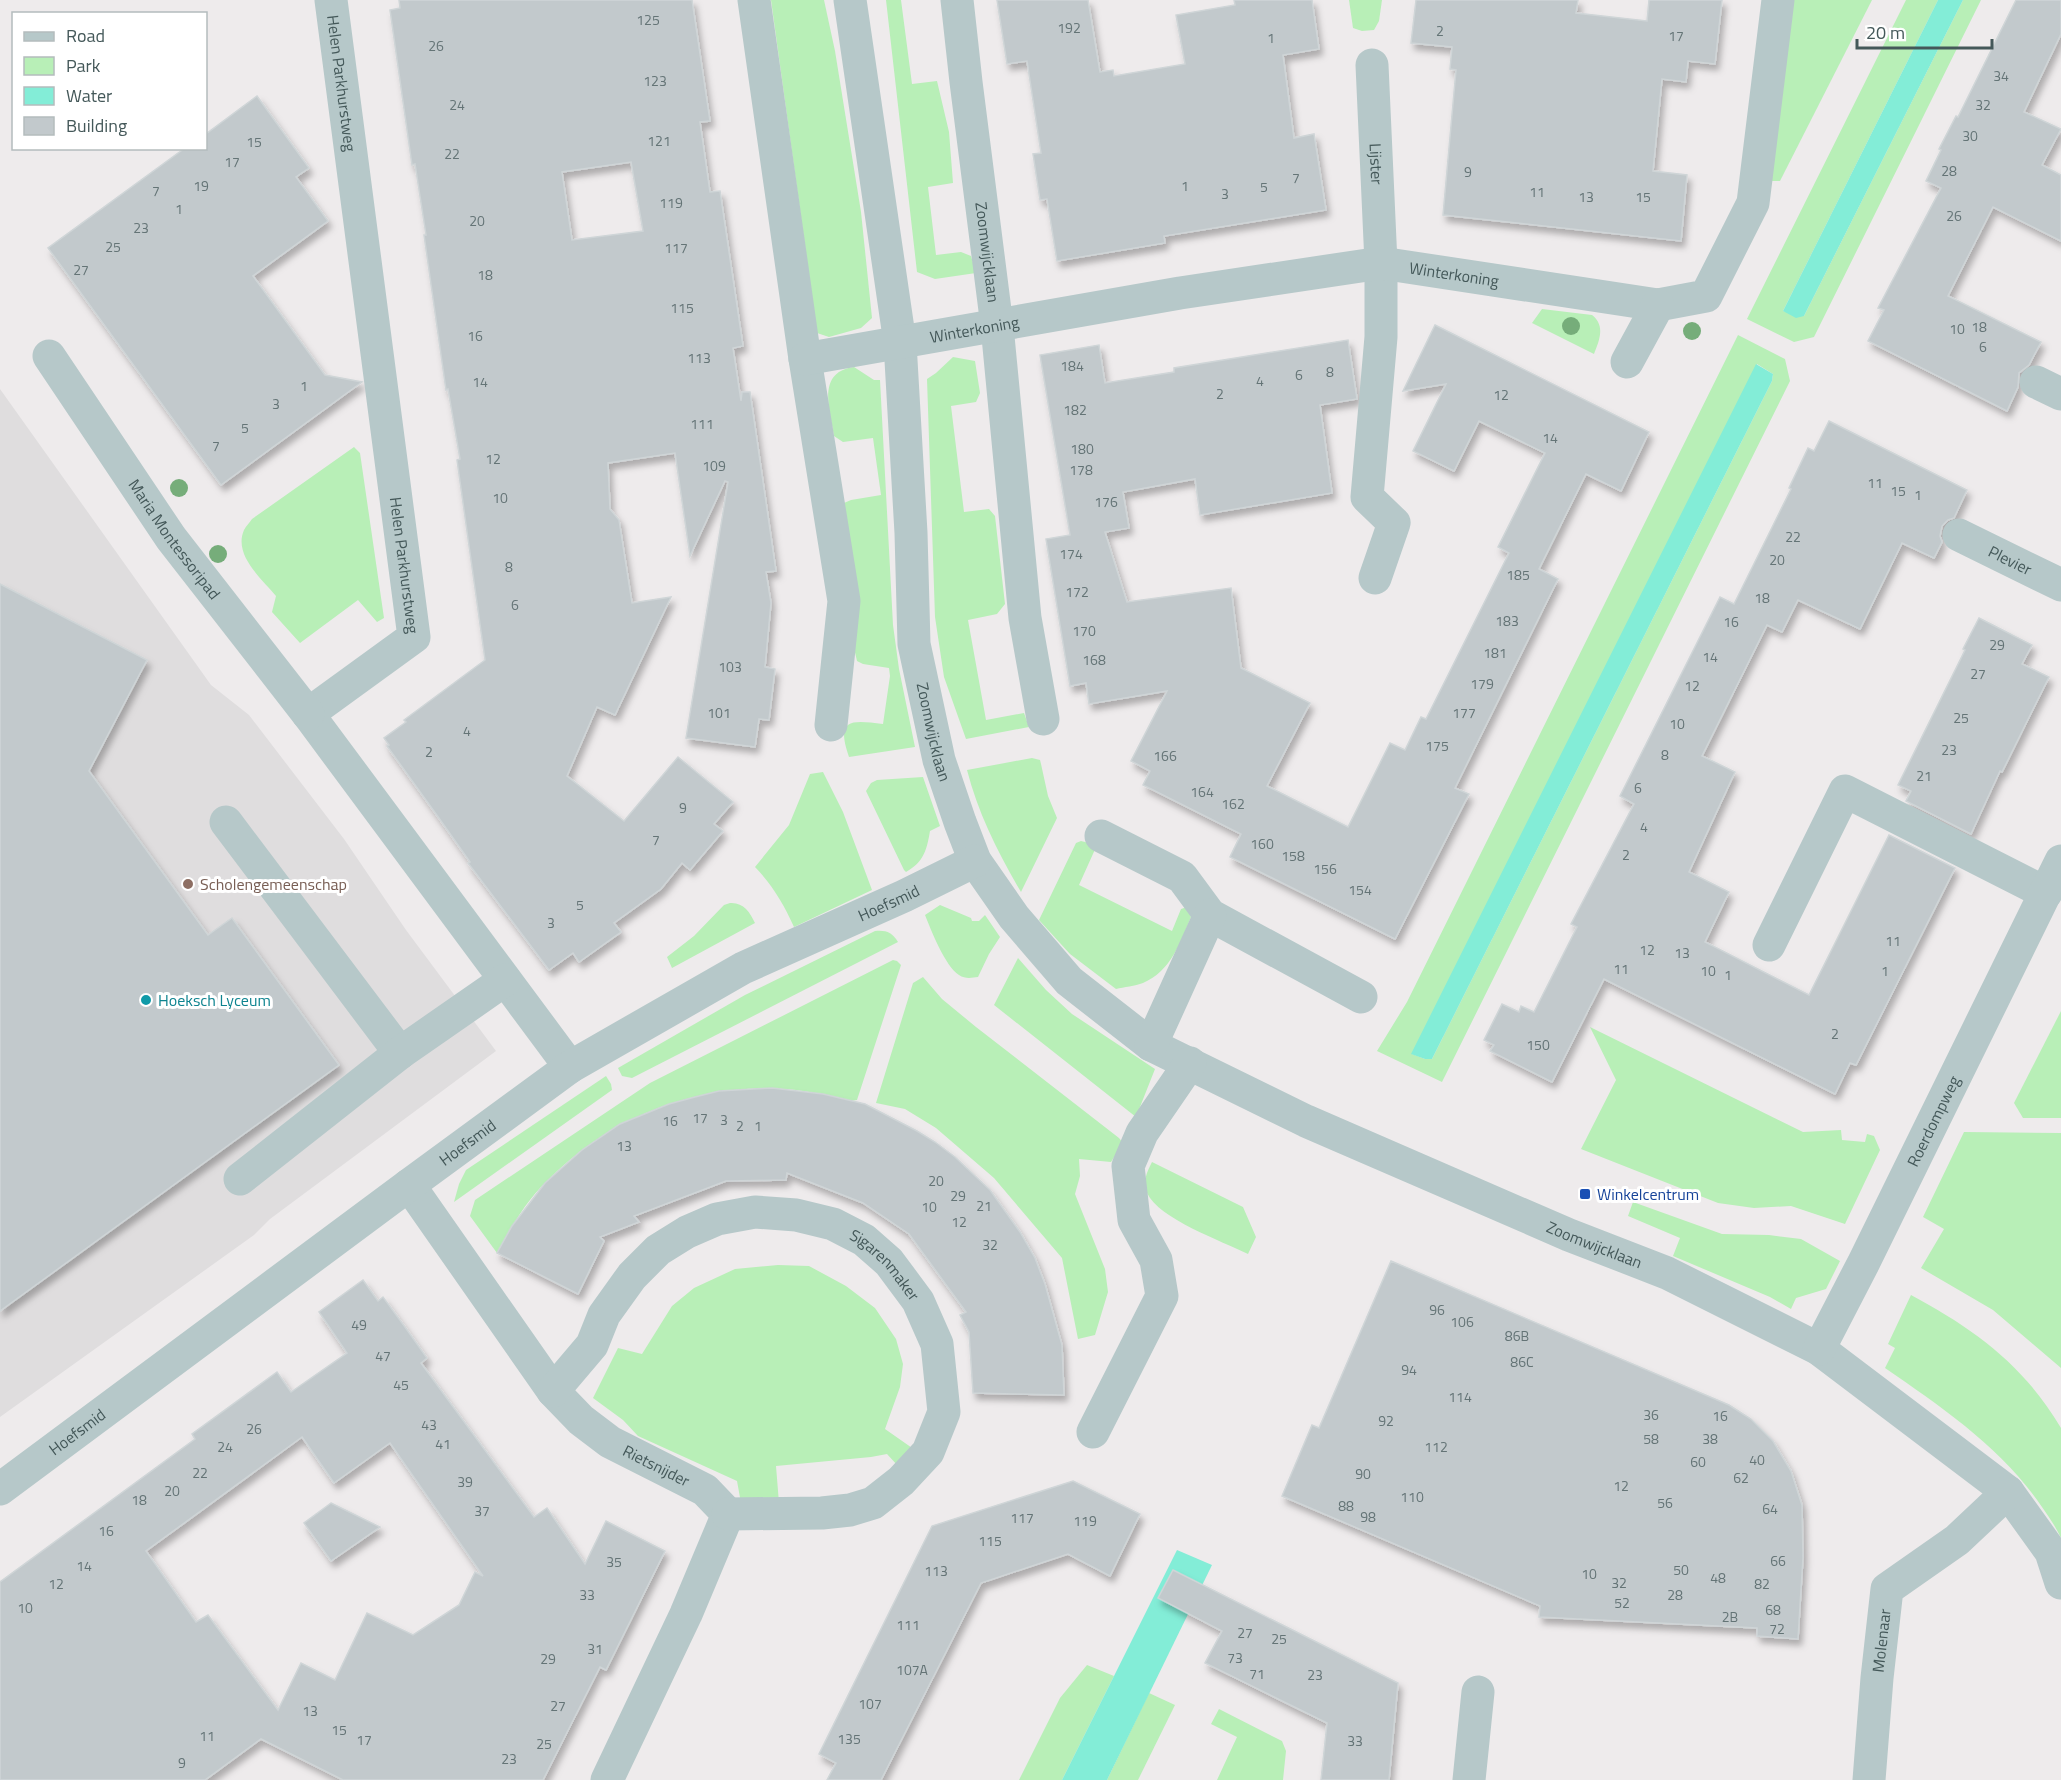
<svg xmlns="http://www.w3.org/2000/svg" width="2061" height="1780" font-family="'Titillium Web',sans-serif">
<defs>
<filter id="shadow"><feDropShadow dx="3.5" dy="6" stdDeviation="3" flood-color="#0004"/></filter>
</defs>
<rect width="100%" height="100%" fill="#eeebec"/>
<!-- education -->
<polygon fill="#dfddde" points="0,389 211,685 249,715 344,839 406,930 496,1051 270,1219 254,1235 0,1417"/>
<!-- green -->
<g fill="#b8efb7" fill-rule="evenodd">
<polygon points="771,0 824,0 835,51 861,212 872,318 861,328 829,337 817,333"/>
<polygon points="886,0 901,0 912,84 937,81 949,132 953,183 928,187 936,255 961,252 971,256 976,273 935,279 917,272"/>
<polygon points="1349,0 1382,0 1379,21 1374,30 1362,31 1353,28"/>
<polygon points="1792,0 1872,0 1780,181 1770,181"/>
<polygon points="1906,0 1938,0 1783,311 1804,316 1963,0 1981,0 1814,337 1794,342 1747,319"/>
<path d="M1542,309L1592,315C1606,326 1599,341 1594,354L1532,323Z"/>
<path d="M1738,335L1785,359L1790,381L1442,1082L1377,1051L1407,1002ZM1757,364L1773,374L1772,381L1432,1059H1425L1412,1054Z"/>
<polygon points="953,357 975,361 980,393 976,402 951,406 964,512 989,509 995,516 1005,604 997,614 968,620 986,720 1024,713 1029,727 966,739 944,677 935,617 927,379 936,373"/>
<path d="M854,367L874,380H880L893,625L899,669L915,747L849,757C836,719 849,720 883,724L890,676L889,668L863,664L857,661L854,648L844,503L851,500L881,495L873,438L843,442L834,436C830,410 816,372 854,367Z"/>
<path d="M354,447L360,453L384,618L377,622L358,600L300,643L272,612L276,596C262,579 233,555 244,530C246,526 250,522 252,519Z"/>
<path d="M1032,758L1040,760L1041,764L1048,796L1057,818L1021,892C998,853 978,813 967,770Z"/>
<path d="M823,772L843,812L872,890L794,927C783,903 773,886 755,867L789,825L810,774Z"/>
<path d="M923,777L940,826L930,831C927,849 924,862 906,872L904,870L866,791L871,783L877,780Z"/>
<path d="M1081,841L1097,845L1079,885L1172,931L1181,909L1187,907L1191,917C1180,943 1171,971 1143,983C1135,986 1124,987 1116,989L1070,954L1039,920L1076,843Z"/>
<path d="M730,903C743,902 750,912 755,923L672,968L667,957L694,936L724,905Z"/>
<path d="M940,905L971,918L972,921H979L985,915L1000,937L989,954L978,977C971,978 965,979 959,975C945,966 931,930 925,915Z"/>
<path d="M875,931C886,930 892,932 898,942L632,1078L622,1076L618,1068L745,995Z"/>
<polygon points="1018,958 1046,990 1072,1014 1155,1069 1136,1117 994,1005"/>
<path d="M893,960L897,961L901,965L857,1100L850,1101C832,1097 814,1092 796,1090C704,1080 611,1115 546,1182C525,1202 511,1228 497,1253L470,1216L475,1200L650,1083Z"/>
<polygon points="923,977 942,999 976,1027 1119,1138 1123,1143 1111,1162 1079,1159 1080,1176 1075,1194 1105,1269 1108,1292 1095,1335 1078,1339 1062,1258 994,1178 936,1128 905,1109 876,1103 913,983"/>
<polygon points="2061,1011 2061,1118 2023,1118 2014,1103"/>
<polygon points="1590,1027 1803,1132 1841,1130 1842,1140 1865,1142 1867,1134 1874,1136 1880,1150 1845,1224 1791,1206 1754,1208 1718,1203 1581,1149 1616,1080"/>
<polygon points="606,1076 611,1084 612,1090 454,1202 459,1184 466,1170"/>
<polygon points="1964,1132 2061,1133 2061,1368 1993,1310 1921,1268 1944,1229 1923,1217"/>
<path d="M1152,1162L1243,1207L1256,1237L1248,1254C1222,1241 1159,1219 1147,1193C1142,1182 1147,1172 1152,1162Z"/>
<polygon points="1633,1202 1722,1234 1769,1235 1801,1239 1840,1261 1826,1289 1796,1298 1791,1309 1770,1297 1673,1256 1680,1238 1628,1216"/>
<polygon points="778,1265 809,1266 846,1286 875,1308 896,1339 903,1364 900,1387 885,1429 915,1450 898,1466 887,1454 871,1457 776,1466 779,1503 741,1503 737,1481 638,1436 623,1420 593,1398 618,1348 642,1354 672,1306 694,1288 735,1269"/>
<path d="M1911,1295C1974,1329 2023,1364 2061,1428V1538C2056,1527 2049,1517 2042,1507C2002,1448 1943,1408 1885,1368L1895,1348L1888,1344Z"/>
<polygon points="1087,1665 1114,1676 1062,1780 1019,1780 1060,1698"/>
<polygon points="1149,1693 1175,1705 1138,1780 1107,1780"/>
<polygon points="1219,1709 1282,1741 1286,1751 1283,1780 1217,1780 1237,1737 1211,1724"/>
</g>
<!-- water -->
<g fill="#83edd7">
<polygon points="1938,0 1963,0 1804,316 1796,318 1783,311"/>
<polygon points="1756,364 1773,374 1772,381 1432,1059 1425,1059 1411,1054"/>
<polygon points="1177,1550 1212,1565 1107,1780 1062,1780"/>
</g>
<!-- building -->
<g fill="#c2c9cc" stroke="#cfd5d7" stroke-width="1.5" fill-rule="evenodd" filter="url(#shadow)">
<path d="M399,0H692L710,121L700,122L710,192L720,191L743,346L733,348L741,401L742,392H750L776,571L766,572L771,603L765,667L775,669L769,720L759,719L755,747L686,738L728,482L725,481L690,556L675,453L608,463L610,509L619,520L632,603L671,597L615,715L597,707L567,776L624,821L678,757L733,802L714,824L723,831L690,870L682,863L661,889L614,923L621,932L579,962L573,953L549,970L468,863L470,862L436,814L387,746L389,745L384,738L406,722L404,720L485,660L457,460L460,459L448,389L446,390L424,235H426L415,164L412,165L390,10L400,8ZM631,162L643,231L572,240L562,172Z"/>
<polygon points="997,0 1088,0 1100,72 1113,70 1114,76 1185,64 1176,15 1235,5 1234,0 1312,0 1319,49 1283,55 1294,138 1314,134 1326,210 1164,236 1165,243 1057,261 1047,199 1040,200 1033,154 1041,153 1027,61 1007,64"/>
<polygon points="1416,0 1578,0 1576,13 1647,21 1649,0 1722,0 1715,64 1688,61 1686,82 1662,79 1653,171 1687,175 1681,241 1443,215 1456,70 1450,69 1452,47 1411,43"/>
<polygon points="2016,0 2061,0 2061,34 2024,112 2061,129 2042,165 2061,175 2061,241 1993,207 1948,296 2041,342 2029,365 2019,373 2018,387 2007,411 1868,341 1884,310 1878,308 1941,188 1926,181 1941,150 1939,149 1956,116 1958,117"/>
<polygon points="257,96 309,168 296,177 328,221 253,276 325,375 362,382 221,485 48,248 185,148 206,148 206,134"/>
<polygon points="1435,325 1649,432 1621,491 1586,474 1539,569 1558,579 1455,788 1469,794 1395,939 1230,857 1241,834 1143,785 1150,771 1131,761 1167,691 1089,704 1086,683 1070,686 1046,539 1070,535 1040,355 1099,345 1105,383 1174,372 1174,368 1348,340 1357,399 1320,405 1332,493 1200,515 1195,479 1123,492 1129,528 1105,532 1127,602 1231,588 1241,668 1310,703 1267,786 1348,827 1390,743 1405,750 1421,717 1426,719 1509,553 1498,547 1545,453 1479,421 1454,471 1413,451 1446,384 1403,391"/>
<polygon points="1829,421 1967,490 1954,518 1948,520 1942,526 1940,536 1942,542 1934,558 1902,543 1860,629 1798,600 1782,632 1767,625 1702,756 1735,772 1689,872 1729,892 1705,942 1809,995 1889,835 1955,868 1856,1065 1850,1063 1835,1094 1604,979 1552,1082 1490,1051 1494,1045 1484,1040 1502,1004 1519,1012 1521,1006 1534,1012 1577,927 1571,924 1634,804 1620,796 1720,597 1734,604 1791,489 1789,488 1808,448 1814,451"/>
<polygon points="0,584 147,660 89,771 208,935 232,918 339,1065 0,1311"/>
<polygon points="1979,618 2032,645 2022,664 2049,677 2002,772 2000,771 1971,834 1906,801 1911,791 1898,785 1965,650 1963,649"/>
<polygon points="772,1088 823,1094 865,1104 917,1131 935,1142 955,1157 990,1190 1020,1232 1035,1258 1045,1284 1062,1345 1064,1395 973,1393 969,1332 960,1315 966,1312 909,1234 863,1203 787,1173 786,1180 726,1181 634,1216 639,1222 600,1237 604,1241 578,1294 497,1253 512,1226 545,1183 582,1150 620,1124 669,1104 695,1097 719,1091"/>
<polygon points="1391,1261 1729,1405 1751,1419 1773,1441 1791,1471 1802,1505 1803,1557 1798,1639 1757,1636 1757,1628 1539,1617 1540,1606 1282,1496 1312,1425 1319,1428"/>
<path d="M363,1280L378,1301L383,1297L405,1327L427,1358L421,1363L534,1517L547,1508L585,1564L606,1521L665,1551L606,1670L600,1667L543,1780H343L261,1739L205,1780H0V1582L195,1439L192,1434L277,1372L291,1392L347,1353L319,1312ZM302,1437L334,1483L390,1443L483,1576L475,1572L459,1605L413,1635L367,1613L335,1680L301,1663L278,1710L208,1615L196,1622L146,1551Z"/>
<polygon points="1073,1481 1140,1514 1110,1576 1068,1554 981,1583 881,1780 827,1780 836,1763 819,1754 932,1526"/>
<polygon points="331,1503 380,1527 331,1561 304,1523"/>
<polygon points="1173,1570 1398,1683 1389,1780 1321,1780 1327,1723 1205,1663 1222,1631 1158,1598"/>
</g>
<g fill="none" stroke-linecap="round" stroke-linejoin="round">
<!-- minor -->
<g stroke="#b6c8c9" stroke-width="33">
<path id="s1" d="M331,0L414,637L308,714L570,1067"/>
<polyline points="754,0 805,359 844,601 831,725"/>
<path id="s2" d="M850,0L900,343L911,533L914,644L939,760L960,822L975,861L1014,917L1069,981L1151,1045L1306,1121L1569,1235L1667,1273L1819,1349L2008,1492L2051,1552L2061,1583"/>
<path id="s3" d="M957,0L966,82L997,326L1025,618L1043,719"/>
<path id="s4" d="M1372,65L1381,263V337L1367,497L1394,523L1375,578"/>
<path id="s5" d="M49,356L171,538L308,714"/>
<path id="s6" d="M805,359L1180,293L1381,263L1658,305L1706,296L1753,203L1778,0"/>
<polyline points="1627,362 1658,305"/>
<polyline points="2036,382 2061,394"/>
<path id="s7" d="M1959,535L2061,585"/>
<polyline points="226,822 400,1053"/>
<polyline points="1101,836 1182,877 1210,915 1361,997"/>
<polyline points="1769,945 1845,791 2046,893"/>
<polyline points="1151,1045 1210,915"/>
<polyline points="240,1179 400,1053 505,980"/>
<path id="s8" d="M409,1185L553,1391L581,1420L610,1442L705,1490L728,1514L686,1614L607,1780"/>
<path id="s9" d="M1819,1349L1864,1262L2061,861"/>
<path id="s10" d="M553,1391L592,1345L604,1315L632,1276L658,1250L687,1232L717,1219L755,1212L796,1215L833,1224L864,1240L889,1262L918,1301L937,1344L944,1412L928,1452L901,1481L873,1503L850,1510L822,1513L728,1514"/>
<polyline points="1093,1432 1162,1296 1156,1260 1134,1220 1128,1166 1142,1133 1190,1063"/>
<path id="s11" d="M0,1489L409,1185L570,1067L743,968L904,896L975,861"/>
<polyline points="1469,1780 1478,1692"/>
<path id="s12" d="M1869,1780L1877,1678L1887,1589L1957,1540L2008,1492"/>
</g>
</g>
<!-- trees -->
<g fill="#76ad7a">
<circle cx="1571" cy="326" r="9"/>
<circle cx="1692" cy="331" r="9"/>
<circle cx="179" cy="488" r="9"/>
<circle cx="218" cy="554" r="9"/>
</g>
<!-- markers -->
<circle fill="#8d6e63" stroke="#fff" stroke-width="2" cx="188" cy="884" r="6"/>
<circle fill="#0f9aa8" stroke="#fff" stroke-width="2" cx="146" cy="1000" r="6"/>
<rect fill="#1a4fb4" stroke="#fff" stroke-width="2" x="1579" y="1188" width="12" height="12" rx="3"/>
<g text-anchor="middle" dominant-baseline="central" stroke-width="6" stroke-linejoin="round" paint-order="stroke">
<!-- number labels -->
<g font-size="14" fill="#647476">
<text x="648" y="19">125</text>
<text x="1069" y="27">192</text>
<text x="1440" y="30">2</text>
<text x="1676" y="35">17</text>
<text x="1271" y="37">1</text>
<text x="436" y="45">26</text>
<text x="2001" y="75">34</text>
<text x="655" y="80">123</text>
<text x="457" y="104">24</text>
<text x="1983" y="104">32</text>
<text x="1970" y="135">30</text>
<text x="659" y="140">121</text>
<text x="254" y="141">15</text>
<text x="452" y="153">22</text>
<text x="232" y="161">17</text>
<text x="1949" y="170">28</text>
<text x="1468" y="171">9</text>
<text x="1296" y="177">7</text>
<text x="201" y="185">19</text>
<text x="1185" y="185">1</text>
<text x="1264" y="186">5</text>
<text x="156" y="190">7</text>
<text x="1537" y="191">11</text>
<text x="1225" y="193">3</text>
<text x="1586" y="196">13</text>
<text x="1643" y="196">15</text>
<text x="671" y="202">119</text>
<text x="179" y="208">1</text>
<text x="1954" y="215">26</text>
<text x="477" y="220">20</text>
<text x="141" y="227">23</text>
<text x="113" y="246">25</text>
<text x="676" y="247">117</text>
<text x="81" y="269">27</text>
<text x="485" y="274">18</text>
<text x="682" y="307">115</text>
<text x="1979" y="326">18</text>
<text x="1957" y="328">10</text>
<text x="475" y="335">16</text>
<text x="1983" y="346">6</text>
<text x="699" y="357">113</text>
<text x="1072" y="365">184</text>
<text x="1330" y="371">8</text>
<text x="1299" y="374">6</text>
<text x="1260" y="380">4</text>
<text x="480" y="381">14</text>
<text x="304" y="385">1</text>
<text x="1220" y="393">2</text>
<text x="1501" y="394">12</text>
<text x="276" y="403">3</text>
<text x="1075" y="409">182</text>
<text x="702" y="423">111</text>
<text x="245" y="427">5</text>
<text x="1550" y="437">14</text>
<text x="216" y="445">7</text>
<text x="1082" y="448">180</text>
<text x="493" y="458">12</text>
<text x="714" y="465">109</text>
<text x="1081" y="469">178</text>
<text x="1875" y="482">11</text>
<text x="1898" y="490">15</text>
<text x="1918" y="494">1</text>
<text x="500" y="497">10</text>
<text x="1106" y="501">176</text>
<text x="1793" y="536">22</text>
<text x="1071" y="553">174</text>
<text x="1777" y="559">20</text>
<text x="509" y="566">8</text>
<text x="1518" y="574">185</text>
<text x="1077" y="591">172</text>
<text x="1762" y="597">18</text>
<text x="515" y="604">6</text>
<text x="1507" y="620">183</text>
<text x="1731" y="621">16</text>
<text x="1084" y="630">170</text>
<text x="1997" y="644">29</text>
<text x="1495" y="652">181</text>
<text x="1710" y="656">14</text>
<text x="1094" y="659">168</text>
<text x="730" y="666">103</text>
<text x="1978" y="673">27</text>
<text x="1482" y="683">179</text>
<text x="1692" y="685">12</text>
<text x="719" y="712">101</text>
<text x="1464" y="712">177</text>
<text x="1961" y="717">25</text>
<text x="1677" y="723">10</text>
<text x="467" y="730">4</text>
<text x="1437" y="745">175</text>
<text x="1949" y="749">23</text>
<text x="429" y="751">2</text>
<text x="1665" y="754">8</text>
<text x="1165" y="755">166</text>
<text x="1924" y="775">21</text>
<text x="1638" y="787">6</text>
<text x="1202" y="791">164</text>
<text x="1233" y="803">162</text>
<text x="683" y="807">9</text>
<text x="1644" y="826">4</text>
<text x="656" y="839">7</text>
<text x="1262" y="843">160</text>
<text x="1626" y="854">2</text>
<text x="1293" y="855">158</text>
<text x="1325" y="868">156</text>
<text x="1360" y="889">154</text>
<text x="580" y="904">5</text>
<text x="551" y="922">3</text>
<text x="1893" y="940">11</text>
<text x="1647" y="949">12</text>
<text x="1682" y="952">13</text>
<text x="1621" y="968">11</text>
<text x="1708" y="970">10</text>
<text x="1885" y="970">1</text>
<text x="1728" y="974">1</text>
<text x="1835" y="1033">2</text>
<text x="1538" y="1044">150</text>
<text x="700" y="1117">17</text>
<text x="724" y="1119">3</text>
<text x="670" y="1120">16</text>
<text x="740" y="1125">2</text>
<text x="758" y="1125">1</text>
<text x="624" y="1145">13</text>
<text x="936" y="1180">20</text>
<text x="958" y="1195">29</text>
<text x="984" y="1205">21</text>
<text x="929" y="1206">10</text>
<text x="959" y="1221">12</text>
<text x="990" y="1244">32</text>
<text x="1437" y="1309">96</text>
<text x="1462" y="1321">106</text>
<text x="359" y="1324">49</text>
<text x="1517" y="1335">86B</text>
<text x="383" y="1355">47</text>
<text x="1522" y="1361">86C</text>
<text x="1409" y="1369">94</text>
<text x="401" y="1384">45</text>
<text x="1460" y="1396">114</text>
<text x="1651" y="1414">36</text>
<text x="1720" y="1415">16</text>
<text x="1386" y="1420">92</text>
<text x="429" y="1424">43</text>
<text x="254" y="1428">26</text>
<text x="1651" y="1438">58</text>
<text x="1710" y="1438">38</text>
<text x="443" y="1443">41</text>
<text x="225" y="1446">24</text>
<text x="1436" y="1446">112</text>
<text x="1757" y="1459">40</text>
<text x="1698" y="1461">60</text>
<text x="200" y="1472">22</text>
<text x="1363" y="1473">90</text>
<text x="1741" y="1477">62</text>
<text x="465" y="1481">39</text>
<text x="1621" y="1485">12</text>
<text x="172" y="1490">20</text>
<text x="1412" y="1496">110</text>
<text x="139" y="1499">18</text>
<text x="1665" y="1502">56</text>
<text x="1346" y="1505">88</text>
<text x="1770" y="1508">64</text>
<text x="482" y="1510">37</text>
<text x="1368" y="1516">98</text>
<text x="1022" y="1517">117</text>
<text x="1085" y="1520">119</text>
<text x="106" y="1530">16</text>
<text x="990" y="1540">115</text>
<text x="1778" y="1560">66</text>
<text x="614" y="1561">35</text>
<text x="84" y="1565">14</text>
<text x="1681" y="1569">50</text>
<text x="936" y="1570">113</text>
<text x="1589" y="1573">10</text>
<text x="1718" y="1577">48</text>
<text x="1619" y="1582">32</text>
<text x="56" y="1583">12</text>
<text x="1762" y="1583">82</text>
<text x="587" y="1594">33</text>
<text x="1675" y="1594">28</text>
<text x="1622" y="1602">52</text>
<text x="25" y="1607">10</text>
<text x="1773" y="1609">68</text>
<text x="1730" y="1616">2B</text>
<text x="908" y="1624">111</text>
<text x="1777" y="1628">72</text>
<text x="1245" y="1632">27</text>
<text x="1279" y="1638">25</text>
<text x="595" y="1648">31</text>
<text x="1235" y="1657">73</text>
<text x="548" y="1658">29</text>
<text x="912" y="1669">107A</text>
<text x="1257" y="1673">71</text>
<text x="1315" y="1674">23</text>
<text x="870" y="1703">107</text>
<text x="558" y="1705">27</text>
<text x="310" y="1710">13</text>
<text x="339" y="1729">15</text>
<text x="207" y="1735">11</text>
<text x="849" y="1738">135</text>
<text x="364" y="1739">17</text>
<text x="1355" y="1740">33</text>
<text x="544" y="1743">25</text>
<text x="509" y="1758">23</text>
<text x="182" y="1762">9</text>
</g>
<!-- street labels -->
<g font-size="16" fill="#445859" stroke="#fff">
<text stroke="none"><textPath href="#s1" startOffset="84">Helen Parkhurstweg</textPath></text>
<text stroke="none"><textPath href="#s4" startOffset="99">Lijster</textPath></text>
<text stroke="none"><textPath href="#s3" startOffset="254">Zoomwijcklaan</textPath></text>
<text stroke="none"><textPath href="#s6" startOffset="658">Winterkoning</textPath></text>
<text stroke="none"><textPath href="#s6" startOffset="172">Winterkoning</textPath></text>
<text stroke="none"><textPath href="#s5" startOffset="222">Maria Montessoripad</textPath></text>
<text stroke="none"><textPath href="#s7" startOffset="57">Plevier</textPath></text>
<text stroke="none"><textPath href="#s1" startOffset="570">Helen Parkhurstweg</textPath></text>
<text stroke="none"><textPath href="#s2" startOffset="738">Zoomwijcklaan</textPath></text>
<text stroke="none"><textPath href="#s11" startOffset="1068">Hoefsmid</textPath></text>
<text stroke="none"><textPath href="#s9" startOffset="255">Roerdompweg</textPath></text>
<text stroke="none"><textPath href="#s11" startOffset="582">Hoefsmid</textPath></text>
<text stroke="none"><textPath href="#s2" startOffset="1617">Zoomwijcklaan</textPath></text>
<text stroke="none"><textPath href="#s10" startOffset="429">Sigarenmaker</textPath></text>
<text stroke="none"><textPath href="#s11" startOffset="96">Hoefsmid</textPath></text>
<text stroke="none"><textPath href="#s8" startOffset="380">Rietsnijder</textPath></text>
<text stroke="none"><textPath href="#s12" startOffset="140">Molenaar</textPath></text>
</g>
<!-- education labels -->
<g font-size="16" fill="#785e54" stroke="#fff" text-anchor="start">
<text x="200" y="884">Scholengemeenschap</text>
</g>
<!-- culture labels -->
<g font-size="16" fill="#0d838f" stroke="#fff" text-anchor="start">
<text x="158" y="1000">Hoeksch Lyceum</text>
</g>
<!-- transit labels -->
<g font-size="16" fill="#164399" stroke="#fff" text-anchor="start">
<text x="1597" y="1194">Winkelcentrum</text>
</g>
</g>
<!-- legend -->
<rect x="12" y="12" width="195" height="138" fill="#ffffff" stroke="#b4bcbd" stroke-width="1.5"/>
<rect x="24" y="32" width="30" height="9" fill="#b6c8c9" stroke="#b4bcbd" stroke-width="1.5"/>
<text x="66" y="42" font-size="18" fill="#445859">Road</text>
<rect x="24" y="57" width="30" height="18" fill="#b8efb7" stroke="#b4bcbd" stroke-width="1.5"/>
<text x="66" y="72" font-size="18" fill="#445859">Park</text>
<rect x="24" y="87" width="30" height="18" fill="#83edd7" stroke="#b4bcbd" stroke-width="1.5"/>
<text x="66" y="102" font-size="18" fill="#445859">Water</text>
<rect x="24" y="117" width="30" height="18" fill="#c2c9cc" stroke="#b4bcbd" stroke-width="1.5"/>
<text x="66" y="132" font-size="18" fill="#445859">Building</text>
<!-- scale -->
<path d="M1857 39v9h135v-9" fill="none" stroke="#445859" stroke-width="3"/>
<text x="1866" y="39" font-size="18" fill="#445859" stroke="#ffffff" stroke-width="4.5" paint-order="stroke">20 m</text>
</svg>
